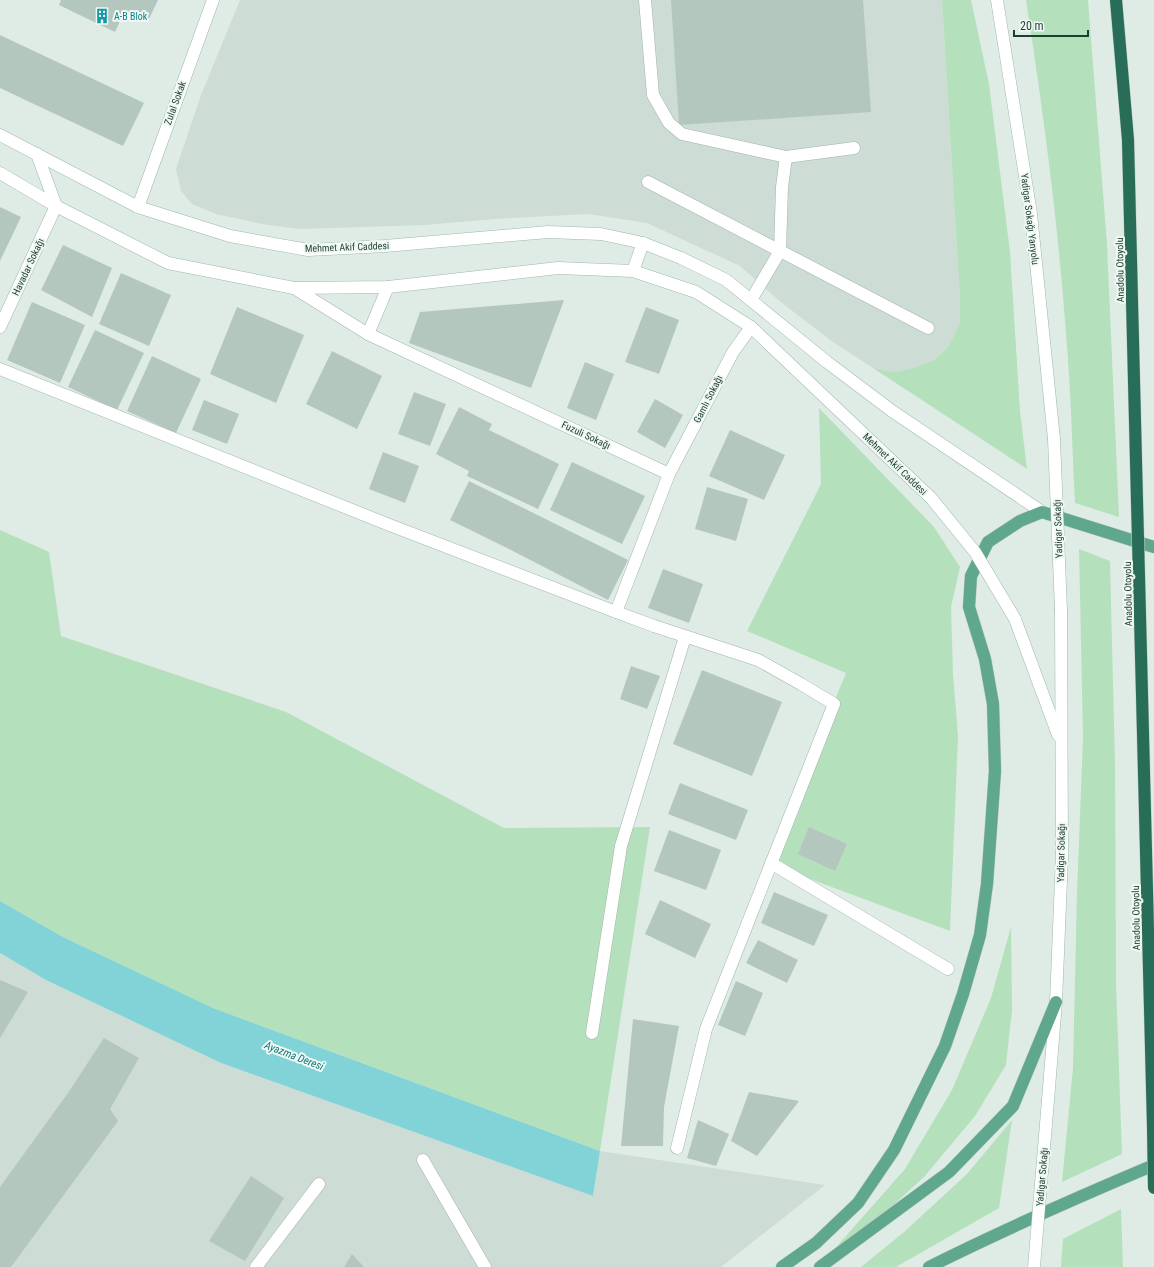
<svg xmlns="http://www.w3.org/2000/svg" width="1154" height="1267" font-family="'Roboto Condensed',sans-serif">
<rect width="100%" height="100%" fill="#dfece5"/>
<!-- built -->
<g fill="#cddcd4">
<polygon points="240,0 942,0 960,300 960,323 949,346 934,360 914,368 894,372 873,368 833,342 782,303 740,266 647,223 588,214 495,219 425,225 299,229 262,224 216,214 192,204 181,191 176,169 201,95"/>
<polygon points="0,953 46,980 221,1063 593,1196 600,1151 825,1185 721,1267 0,1267"/>
</g>
<!-- green -->
<g fill="#b5e0bc">
<polygon points="942,0 971,0 989,84 1010,252 1020,411 1027,469 873,368 894,372 914,368 934,360 949,346 960,323 960,300"/>
<path d="M1026,0H1088L1107,244L1119,517L1075,503C1072,447 1071,390 1066,334C1058,222 1043,111 1026,0Z"/>
<polygon points="819,408 934,527 960,567 951,607 953,674 958,736 950,931 767,863 846,673 747,631 821,484"/>
<polygon points="0,530 49,552 61,636 286,712 504,828 650,827 600,1151 213,1008 63,937 0,901"/>
<polygon points="1079,549 1110,561 1115,763 1116,984 1122,1154 1062,1182 1073,1068 1077,893 1083,737"/>
<polygon points="1011,927 1012,1010 1006,1065 975,1116 924,1177 847,1247 831,1253 905,1169 952,1090 991,998"/>
<polygon points="1012,1120 999,1208 896,1267 861,1267 903,1233 967,1174"/>
<polygon points="1121,1209 1123,1267 1061,1267 1063,1239"/>
</g>
<!-- water -->
<polygon fill="#81d3d8" points="0,901 63,937 213,1008 600,1151 593,1196 221,1063 46,980 0,953"/>
<!-- building -->
<g fill="#b4c7be">
<polygon points="61,0 158,0 148,21 125,10 115,32 59,5"/>
<polygon points="671,0 863,0 871,112 679,125"/>
<polygon points="0,35 144,103 123,146 0,88"/>
<polygon points="0,207 21,217 0,261"/>
<polygon points="63,245 112,268 92,317 41,290"/>
<polygon points="121,273 171,295 149,346 99,324"/>
<polygon points="564,300 531,388 409,343 420,312"/>
<polygon points="32,302 85,325 60,383 7,360"/>
<polygon points="237,307 304,335 276,403 210,374"/>
<polygon points="646,307 679,320 659,374 625,362"/>
<polygon points="95,330 144,353 117,410 68,387"/>
<polygon points="332,351 382,376 357,429 306,404"/>
<polygon points="152,356 201,379 176,433 127,411"/>
<polygon points="585,362 614,374 596,420 567,408"/>
<polygon points="414,392 446,404 430,446 398,434"/>
<polygon points="655,399 683,415 665,448 637,432"/>
<polygon points="204,400 239,414 227,444 192,430"/>
<polygon points="459,407 492,424 489,430 559,464 538,509 467,476 469,471 436,454"/>
<polygon points="730,430 785,455 764,500 709,476"/>
<polygon points="383,452 419,466 405,503 369,489"/>
<polygon points="572,462 645,496 622,544 550,510"/>
<polygon points="469,481 628,560 608,600 507,548 450,520"/>
<polygon points="707,487 748,499 736,541 695,529"/>
<polygon points="663,569 703,584 689,623 648,608"/>
<polygon points="631,666 660,676 647,709 620,699"/>
<polygon points="702,670 782,702 752,776 673,744"/>
<polygon points="680,783 748,810 736,840 668,814"/>
<polygon points="809,827 847,844 835,871 798,854"/>
<polygon points="669,830 721,850 706,890 654,871"/>
<polygon points="774,892 828,915 814,946 761,923"/>
<polygon points="660,900 711,924 695,958 645,934"/>
<polygon points="758,940 798,960 787,983 746,963"/>
<polygon points="0,980 28,992 0,1038"/>
<polygon points="736,981 763,993 745,1036 718,1025"/>
<polygon points="633,1019 679,1026 664,1107 663,1146 621,1146"/>
<polygon points="104,1038 139,1058 110,1109 118,1121 11,1267 0,1267 0,1187 68,1093"/>
<polygon points="749,1092 799,1101 757,1156 731,1141"/>
<polygon points="698,1120 729,1134 716,1166 687,1158"/>
<polygon points="251,1176 284,1198 245,1261 209,1241"/>
<polygon points="352,1254 364,1267 344,1267"/>
</g>
<g fill="none" stroke-linecap="round" stroke-linejoin="round">
<!-- lane casing -->
<g stroke="#a1b4ac" stroke-width="13">
<g id="lane">
<polyline points="645,0 653,95 669,123 682,134 786,157 854,148"/>
<polyline points="648,182 928,328"/>
<polyline points="751,300 780,251 782,187 786,157"/>
<polyline points="423,1160 485,1267"/>
</g>
</g>
<!-- street casing -->
<g stroke="#a1b4ac" stroke-width="13">
<g id="street">
<polyline points="138,207 213,0"/>
<polyline points="294,288 368,334 669,474 616,612"/>
<polyline points="0,327 56,206"/>
<polyline points="368,334 388,287"/>
<polyline points="0,369 387,524 616,612 654,626 758,660 801,684 834,704 706,1029 677,1148"/>
<polyline points="669,474 733,352 751,327"/>
<polyline points="771,863 948,969"/>
<polyline points="592,1033 621,846 685,637"/>
<polyline points="256,1267 319,1184"/>
</g>
</g>
<!-- secondary casing -->
<g stroke="#9cb9ac" stroke-width="13">
<g id="secondary">
<polyline points="997,0 1031,214 1054,439"/>
<polyline points="0,135 138,207 230,236 308,250 385,246 548,232 601,234 643,243 681,258 726,280 827,362 892,411 1042,512"/>
<polyline points="37,154 56,206"/>
<polyline points="0,173 56,206 168,263 294,288 388,287 558,268 633,271 696,292 751,327 931,498"/>
<polyline points="633,271 643,243"/>
<polyline points="1015,619 1058,735"/>
<polyline points="1048,1100 1056,1002 1062,855 1061,610"/>
</g>
</g>
<!-- primary casing -->
<g stroke="#c0c9c6" stroke-width="13">
<g id="primary">
<polyline points="782,1267 816,1243 858,1203 894,1150 945,1046 963,994 980,935 987,884 995,771 993,704 985,659 969,607 971,576 988,542 1020,521 1042,512 1154,547"/>
<polyline points="820,1267 949,1172 1013,1106 1056,1002"/>
<path d="M929,1267C1003,1230 1078,1197 1154,1165"/>
</g>
</g>
<!-- highway casing -->
<g stroke="#c0c9c6" stroke-width="13">
<g id="highway">
<polyline points="1116,0 1128,140 1137,501"/>
<polyline points="1139,577 1153,1126"/>
</g>
</g>
<!-- lane -->
<use href="#lane" stroke="#fff" stroke-width="12"/>
<!-- street -->
<use href="#street" stroke="#fff" stroke-width="12"/>
<!-- secondary -->
<use href="#secondary" stroke="#fff" stroke-width="12"/>
<!-- primary -->
<use href="#primary" stroke="#5fa78d" stroke-width="12"/>
<!-- highway -->
<use href="#highway" stroke="#276d57" stroke-width="12"/>
<!-- secondary-bridge casing -->
<g stroke="#9cb9ac" stroke-width="13" stroke-linecap="butt">
<g id="secondary-bridge">
<polyline points="1054,439 1061,610"/>
<polyline points="931,498 975,552 1015,619"/>
<polyline points="1034,1267 1048,1100"/>
</g>
</g>
<!-- highway-bridge casing -->
<g stroke="#c0c9c6" stroke-width="13" stroke-linecap="butt">
<g id="highway-bridge">
<polyline points="1137,501 1139,577"/>
<polyline points="1153,1126 1154,1188"/>
</g>
</g>
<!-- secondary-bridge -->
<use href="#secondary-bridge" stroke="#fff" stroke-width="12"/>
<!-- highway-bridge -->
<use href="#highway-bridge" stroke="#276d57" stroke-width="12"/>
</g>
<!-- icons -->
<defs>
<g id="building-bare" transform="scale(1.2)"><path d="M-4-6H4V6H1V3H-1V6H-4ZM-2.5-4.3h1.7v1.8h-1.7ZM.8-4.3h1.7v1.8H.8ZM-2.5-1h1.7V.8h-1.7ZM.8-1h1.7V.8H.8Z" fill="#0f9aa8" stroke="#f0f8f3" stroke-width="2.5" paint-order="stroke"/></g>
</defs>
<g fill-rule="evenodd">
<use href="#building-bare" x="102" y="16"/>
</g>
<g text-anchor="middle" dominant-baseline="central" stroke-width="4" stroke-linejoin="round" paint-order="stroke">
<!-- culture labels -->
<g font-size="10" fill="#0d838f" stroke="#f0f8f3" text-anchor="start">
<text x="114" y="16">A-B Blok</text>
</g>
<!-- street labels -->
<g font-size="10" fill="#1e3e32" stroke="#f0f8f3">
<text transform="translate(175 103) rotate(-70)">Zulal Sokak</text>
<text transform="translate(1030 219) rotate(83)">Yadigar Sokağı Yanyolu</text>
<text transform="translate(347 247) rotate(-2)">Mehmet Akif Caddesi</text>
<text transform="translate(28 267) rotate(-65)">Havadar Sokağı</text>
<text transform="translate(1120 270) rotate(-91)">Anadolu Otoyolu</text>
<text transform="translate(708 399) rotate(-63)">Gamlı Sokağı</text>
<text transform="translate(586 435) rotate(25)">Fuzuli Sokağı</text>
<text transform="translate(895 464) rotate(44)">Mehmet Akif Caddesi</text>
<text transform="translate(1058 529) rotate(-92)">Yadigar Sokağı</text>
<text transform="translate(1128 594) rotate(-91)">Anadolu Otoyolu</text>
<text transform="translate(1061 853) rotate(-89)">Yadigar Sokağı</text>
<text transform="translate(1136 918) rotate(-91)">Anadolu Otoyolu</text>
<text transform="translate(1042 1177) rotate(-85)">Yadigar Sokağı</text>
</g>
<!-- water labels -->
<g font-size="11" font-style="italic" fill="#127980" stroke="#f0f8f3">
<text transform="translate(294 1056) rotate(21)">Ayazma Deresi</text>
</g>
</g>
<!-- scale -->
<path d="M1014 30v6h74v-6" fill="none" stroke="#1e3e32" stroke-width="2"/>
<text x="1020" y="30" font-size="12" fill="#1e3e32" stroke="#f0f8f3" stroke-width="3" paint-order="stroke">20 m</text>
</svg>
